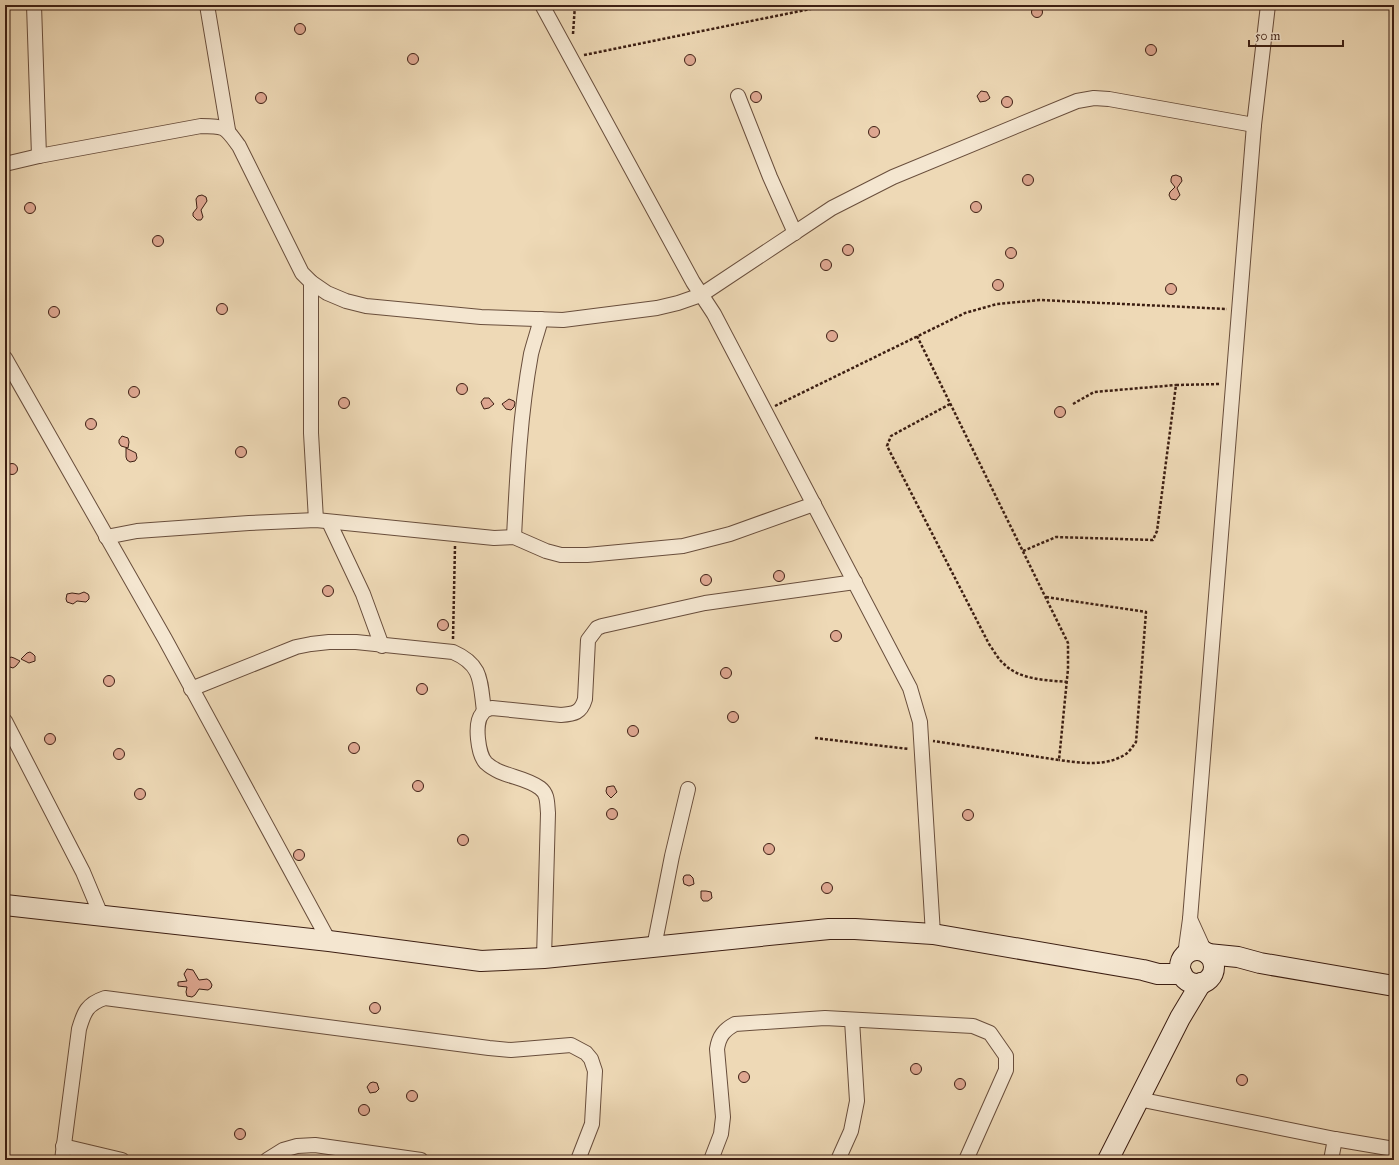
<svg xmlns="http://www.w3.org/2000/svg" width="1399" height="1165" font-family="'IM FELL Great Primer',serif">
<rect width="100%" height="100%" fill="#eed9b6"/>
<filter id="stains"><feTurbulence type="fractalNoise" baseFrequency=".005" numOctaves="4"/><feColorMatrix values="0 0 0 0 .2 0 0 0 0 .09 0 0 0 0 .02 0 0 0 .5 -.17"/></filter>
<radialGradient id="worn" r=".72"><stop offset=".6" stop-color="#630" stop-opacity="0"/><stop offset="1" stop-color="#630" stop-opacity=".3"/></radialGradient>
<!-- building -->
<g fill="#dea791" stroke="#3d1f13">
<circle cx="1037" cy="12" r="5.5"/>
<circle cx="300" cy="29" r="5.5"/>
<circle cx="1151" cy="50" r="5.5"/>
<circle cx="413" cy="59" r="5.5"/>
<circle cx="690" cy="60" r="5.5"/>
<polygon points="981,91 987,92 990,98 986,101 980,102 977,96"/>
<circle cx="756" cy="97" r="5.5"/>
<circle cx="261" cy="98" r="5.5"/>
<circle cx="1007" cy="102" r="5.5"/>
<circle cx="874" cy="132" r="5.5"/>
<circle cx="1028" cy="180" r="5.5"/>
<polygon points="1176,175 1181,177 1182,181 1177,188 1180,195 1176,200 1171,199 1169,195 1170,192 1175,187 1171,182 1171,179 1172,176"/>
<polygon points="202,195 206,197 207,201 201,210 203,217 201,220 197,220 193,216 193,213 197,208 196,199 198,196"/>
<circle cx="976" cy="207" r="5.5"/>
<circle cx="30" cy="208" r="5.5"/>
<circle cx="158" cy="241" r="5.5"/>
<circle cx="848" cy="250" r="5.5"/>
<circle cx="1011" cy="253" r="5.5"/>
<circle cx="826" cy="265" r="5.5"/>
<circle cx="998" cy="285" r="5.5"/>
<circle cx="1171" cy="289" r="5.5"/>
<circle cx="222" cy="309" r="5.5"/>
<circle cx="54" cy="312" r="5.5"/>
<circle cx="832" cy="336" r="5.5"/>
<circle cx="462" cy="389" r="5.5"/>
<circle cx="134" cy="392" r="5.5"/>
<circle cx="344" cy="403" r="5.5"/>
<polygon points="484,398 489,398 494,404 489,408 484,409 482,405 481,402"/>
<polygon points="509,399 514,401 515,403 514,407 511,410 506,409 502,404"/>
<circle cx="1060" cy="412" r="5.5"/>
<circle cx="91" cy="424" r="5.5"/>
<polygon points="122,436 128,438 129,442 128,448 121,446 119,443 119,440"/>
<circle cx="241" cy="452" r="5.5"/>
<polygon points="126,448 136,453 137,458 135,461 130,462 127,460 126,457"/>
<circle cx="12" cy="469" r="5.5"/>
<circle cx="779" cy="576" r="5.5"/>
<circle cx="706" cy="580" r="5.5"/>
<circle cx="328" cy="591" r="5.5"/>
<polygon points="84,592 88,594 89,596 89,599 86,602 77,601 73,604 67,602 66,599 67,594 72,593 79,594"/>
<circle cx="443" cy="625" r="5.5"/>
<circle cx="836" cy="636" r="5.5"/>
<polygon points="27,653 30,652 33,654 35,656 35,661 29,663 21,659"/>
<polygon points="11,657 14,658 20,661 16,666 13,668 10,667 7,663 8,659"/>
<circle cx="726" cy="673" r="5.5"/>
<circle cx="109" cy="681" r="5.5"/>
<circle cx="422" cy="689" r="5.5"/>
<circle cx="733" cy="717" r="5.5"/>
<circle cx="633" cy="731" r="5.5"/>
<circle cx="50" cy="739" r="5.5"/>
<circle cx="354" cy="748" r="5.5"/>
<circle cx="119" cy="754" r="5.5"/>
<circle cx="418" cy="786" r="5.5"/>
<polygon points="612,786 614,786 617,792 611,798 607,794 606,791 607,787"/>
<circle cx="140" cy="794" r="5.5"/>
<circle cx="612" cy="814" r="5.5"/>
<circle cx="968" cy="815" r="5.5"/>
<circle cx="463" cy="840" r="5.5"/>
<circle cx="769" cy="849" r="5.5"/>
<circle cx="299" cy="855" r="5.5"/>
<polygon points="686,875 690,875 693,878 694,884 689,886 684,884 683,879 684,876"/>
<circle cx="827" cy="888" r="5.5"/>
<polygon points="701,891 706,891 711,892 712,898 708,901 703,901 701,898"/>
<polygon points="187,969 193,970 199,980 207,979 210,981 212,985 211,988 208,990 199,989 195,995 192,997 187,996 186,992 187,987 178,986 178,982 187,981 184,974"/>
<circle cx="375" cy="1008" r="5.5"/>
<circle cx="916" cy="1069" r="5.5"/>
<circle cx="744" cy="1077" r="5.5"/>
<circle cx="1242" cy="1080" r="5.5"/>
<circle cx="960" cy="1084" r="5.5"/>
<polygon points="373,1082 377,1083 379,1089 376,1092 370,1093 367,1087 370,1083"/>
<circle cx="412" cy="1096" r="5.5"/>
<circle cx="364" cy="1110" r="5.5"/>
<circle cx="240" cy="1134" r="5.5"/>
</g>
<g fill="none" stroke-linecap="round" stroke-linejoin="round">
<!-- street casing -->
<g stroke="#694e3c" stroke-width="16">
<g id="street">
<polyline points="34,5 39,156"/>
<polyline points="207,5 228,130"/>
<polyline points="542,5 693,282 714,314 910,688 920,722 933,934"/>
<polyline points="738,96 770,177 795,233"/>
<path d="M5,164L39,156L201,126C226,126 225,127 239,146L302,273L311,282L327,293L346,301L366,306L481,317L563,320L657,308L678,303L701,295L832,208L893,177L1077,101L1094,98L1109,99L1254,125"/>
<polyline points="311,282 311,433 316,520"/>
<polyline points="5,358 165,639 329,941"/>
<polyline points="329,522 363,594 382,646"/>
<polyline points="106,537 137,531 249,523 316,520 494,538 514,537 546,551 561,555 587,555 683,546 730,534 814,504"/>
<path d="M514,537C517,476 520,414 531,354C534,342 538,331 541,319"/>
<path d="M191,689L296,647L311,644L329,642H356L453,652C483,665 480,682 484,711"/>
<polyline points="5,721 83,872 101,915"/>
<polyline points="1190,919 1205,952"/>
<polyline points="654,947 672,856 688,789"/>
<polyline points="1185,955 1190,919 1254,125 1268,5"/>
<path d="M544,958L548,813C547,803 548,794 540,788C524,776 501,777 486,763C478,755 474,723 482,714C484,710 488,709 492,708L561,715C574,714 581,713 585,699L588,640L597,628L602,626L705,603L855,582"/>
<polyline points="1138,1099 1335,1139 1394,1149"/>
<polyline points="63,1146 122,1160"/>
<path d="M62,1160L79,1029C84,1012 87,1004 105,998L489,1048L511,1050L571,1045L586,1053L591,1059L595,1071L592,1124L578,1160"/>
<polyline points="267,1160 283,1150 297,1146 315,1145 421,1160"/>
<path d="M711,1160L721,1134L723,1117L717,1049C719,1036 724,1030 735,1024L825,1018L973,1026L990,1033L1006,1056V1070L966,1160"/>
<polyline points="838,1160 851,1131 857,1101 852,1020"/>
<polyline points="1331,1160 1335,1139"/>
</g>
</g>
<!-- secondary casing -->
<g stroke="#3d1f13" stroke-width="22">
<g id="secondary">
<polyline points="5,905 329,941 481,961 544,958 829,929 855,929 933,934 1143,970 1158,974 1182,974"/>
<circle cx="1197" cy="967" r="17"/>
<polyline points="1208,954 1238,957 1260,963 1394,986"/>
<polyline points="1108,1160 1180,1018 1201,983"/>
</g>
</g>
<!-- path -->
<g stroke="#3d1f13" stroke-width="2.5" stroke-dasharray="3 2" stroke-linecap="butt">
<polyline points="573,34 575,5"/>
<polyline points="584,55 830,5"/>
<polyline points="917,336 1068,643 1068,669 1059,760 933,741"/>
<path d="M950,404L891,436L887,446L989,644C994,651 998,659 1004,664C1020,680 1046,680 1067,682"/>
<polyline points="1073,404 1094,392 1176,385"/>
<polyline points="775,406 965,313 997,304 1040,300 1227,309"/>
<polyline points="1023,551 1056,537 1153,540 1157,531 1176,385 1221,384"/>
<path d="M1046,597L1146,612L1136,742C1133,746 1130,751 1126,754C1106,767 1081,763 1059,760"/>
<polyline points="453,639 455,546"/>
<polyline points="815,738 909,749"/>
</g>
<!-- street -->
<use href="#street" stroke="#f4e6d0" stroke-width="14"/>
<!-- secondary -->
<use href="#secondary" stroke="#f4e6d0" stroke-width="20"/>
</g>
<!-- margin -->
<rect width="1399" height="1165" fill="none" stroke="#eed9b6" stroke-width="20"/>
<rect x="6" y="6" width="1387" height="1153" fill="none" stroke="#3d1f13" stroke-width="2"/>
<rect x="10" y="10" width="1379" height="1145" fill="none" stroke="#3d1f13"/>
<!-- scale -->
<path d="M1249 40v6h94v-6" fill="none" stroke="#3d1f13" stroke-width="2"/>
<text x="1255" y="40" font-size="12" fill="#3d1f13" stroke="#f4e6d0" stroke-width="3" paint-order="stroke">50 m</text>
<rect width="100%" height="100%" filter="url(#stains)"/>
<rect width="100%" height="100%" fill="url(#worn)"/>
</svg>
